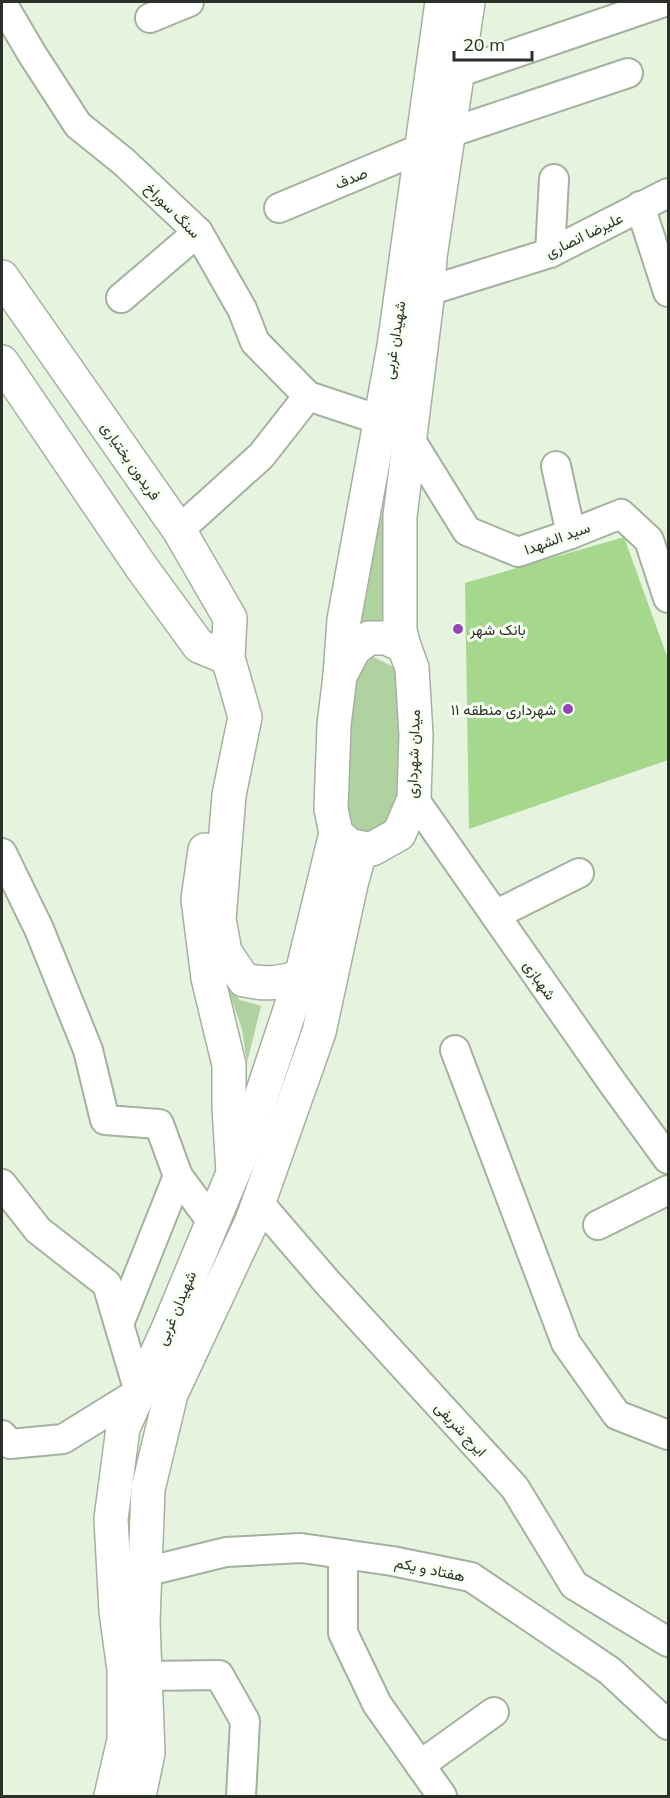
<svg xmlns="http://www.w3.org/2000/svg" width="670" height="1798" font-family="Mulish,Vazirmatn,sans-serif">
<rect width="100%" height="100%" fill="#e5f3df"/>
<!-- green -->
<g fill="#b0d2a0">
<polygon points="382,513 387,621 356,625"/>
<polygon points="373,657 396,668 402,686 399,806 385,827 366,835 347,820 348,693 358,671"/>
<polygon points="226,984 240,1000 261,1006 247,1063 242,1029"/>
</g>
<!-- building -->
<polygon fill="#a5d88c" points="624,537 668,659 668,760 469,829 465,583"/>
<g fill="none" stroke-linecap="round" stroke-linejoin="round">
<!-- minor casing -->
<g stroke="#a4b19e" stroke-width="32">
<g id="minor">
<polyline points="2,3 32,54 78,125 124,162 198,232 242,309 255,342 308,396 380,420"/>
<polyline points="150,18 189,2"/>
<polyline points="457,73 664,2"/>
<polyline points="449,133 628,73"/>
<polyline points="640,206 668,292"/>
<polyline points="279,208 422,148"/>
<polyline points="550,253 554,179"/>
<polyline points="428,291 550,253 668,193"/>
<polyline points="121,298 198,232"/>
<polyline points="410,439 467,531 518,552 571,534 621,514 649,540 668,598"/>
<polyline points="556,466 571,534"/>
<polyline points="179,530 261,456 308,396"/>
<polyline points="414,799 614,1085 668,1159"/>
<polyline points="2,853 39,929 88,1050 105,1120 159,1124 178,1176 212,1222"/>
<polyline points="495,915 579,873"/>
<polyline points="455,1050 566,1343 617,1415 668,1435"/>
<polyline points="2,1184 38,1230 107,1284 139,1392 63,1439 10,1444 2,1435"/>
<polyline points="259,1203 327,1282 515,1488 574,1585 668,1642"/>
<polyline points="598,1225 668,1190"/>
<polyline points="119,1324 178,1176"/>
<polyline points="343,1554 343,1633 377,1704 442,1796"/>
<polyline points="145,1572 226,1552 301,1548 392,1561 471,1577 610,1671 668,1725"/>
<polyline points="145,1676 219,1675 245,1721 241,1796"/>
<polyline points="420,1765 494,1712"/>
</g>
</g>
<!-- tertiary casing -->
<g stroke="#a4b19e" stroke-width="36">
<g id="tertiary">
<path d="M2,277L179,530L230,618L228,658L245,717L229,795L219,919L225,952L244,980C267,985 279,983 301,977"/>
<polyline points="2,362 142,568 199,646 228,658"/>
<polyline points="205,850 198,899 208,978 229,1065 229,1107 233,1173"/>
</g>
</g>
<!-- secondary casing -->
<g stroke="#a4b19e" stroke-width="36">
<g id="secondary">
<polygon points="369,638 386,638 404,646 412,668 416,735 414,799 399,834 372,849 361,848 349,845 336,833 331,809 334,725 340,676 354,649"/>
<polyline points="404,646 400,631 400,516 428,291 430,257 468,2"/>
<polyline points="340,676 344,620 394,346 442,2"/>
<polyline points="111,1796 124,1740 124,1670 116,1611 111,1519 123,1428 168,1329 246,1142 301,977 336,833"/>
<polyline points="139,1796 148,1753 143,1622 148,1489 171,1394 252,1221 319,1032 351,884 361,848"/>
</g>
</g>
<!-- minor -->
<use href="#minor" stroke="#fff" stroke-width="28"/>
<!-- tertiary -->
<use href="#tertiary" stroke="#fff" stroke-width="33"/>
<!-- secondary -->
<use href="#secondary" stroke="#fff" stroke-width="33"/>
</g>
<!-- markers -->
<g fill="#9746b5" stroke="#f6fff2" stroke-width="2">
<circle cx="458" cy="629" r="6"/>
<circle cx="568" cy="709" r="6"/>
</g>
<g text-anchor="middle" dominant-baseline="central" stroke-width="6" stroke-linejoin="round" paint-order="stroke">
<!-- street labels -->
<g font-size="15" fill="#2b3028" stroke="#f6fff2">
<text transform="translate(351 178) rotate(-23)">صدف</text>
<text transform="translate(173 210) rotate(45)">سنگ سوراخ</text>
<text transform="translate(584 235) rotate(-26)">علیرضا انصاری</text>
<text transform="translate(394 340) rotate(-81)">شهیدان غربی</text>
<text transform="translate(131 461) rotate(55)">فریدون بختیاری</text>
<text transform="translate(557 538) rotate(-20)">سید الشهدا</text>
<text transform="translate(413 754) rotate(-88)">میدان شهرداری</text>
<text transform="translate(540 980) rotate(55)">شهبازی</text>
<text transform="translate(176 1308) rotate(-67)">شهیدان غربی</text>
<text transform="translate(461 1429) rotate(47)">ایرج شریفی</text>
<text transform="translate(430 1569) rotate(12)">هفتاد و یکم</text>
</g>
<!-- poi labels -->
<g font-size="15" fill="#2b3028" stroke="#f6fff2" text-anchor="start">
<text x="470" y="629">بانک شهر</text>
<text x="556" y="709" text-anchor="end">شهرداری منطقه ۱۱</text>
</g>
</g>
<!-- border -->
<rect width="670" height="1798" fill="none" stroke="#2b3028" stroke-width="6"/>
<!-- scale -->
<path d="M454 51v9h78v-9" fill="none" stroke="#2b3028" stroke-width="3"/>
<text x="463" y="51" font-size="18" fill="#2b3028" stroke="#f6fff2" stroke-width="4.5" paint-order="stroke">20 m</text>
</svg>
